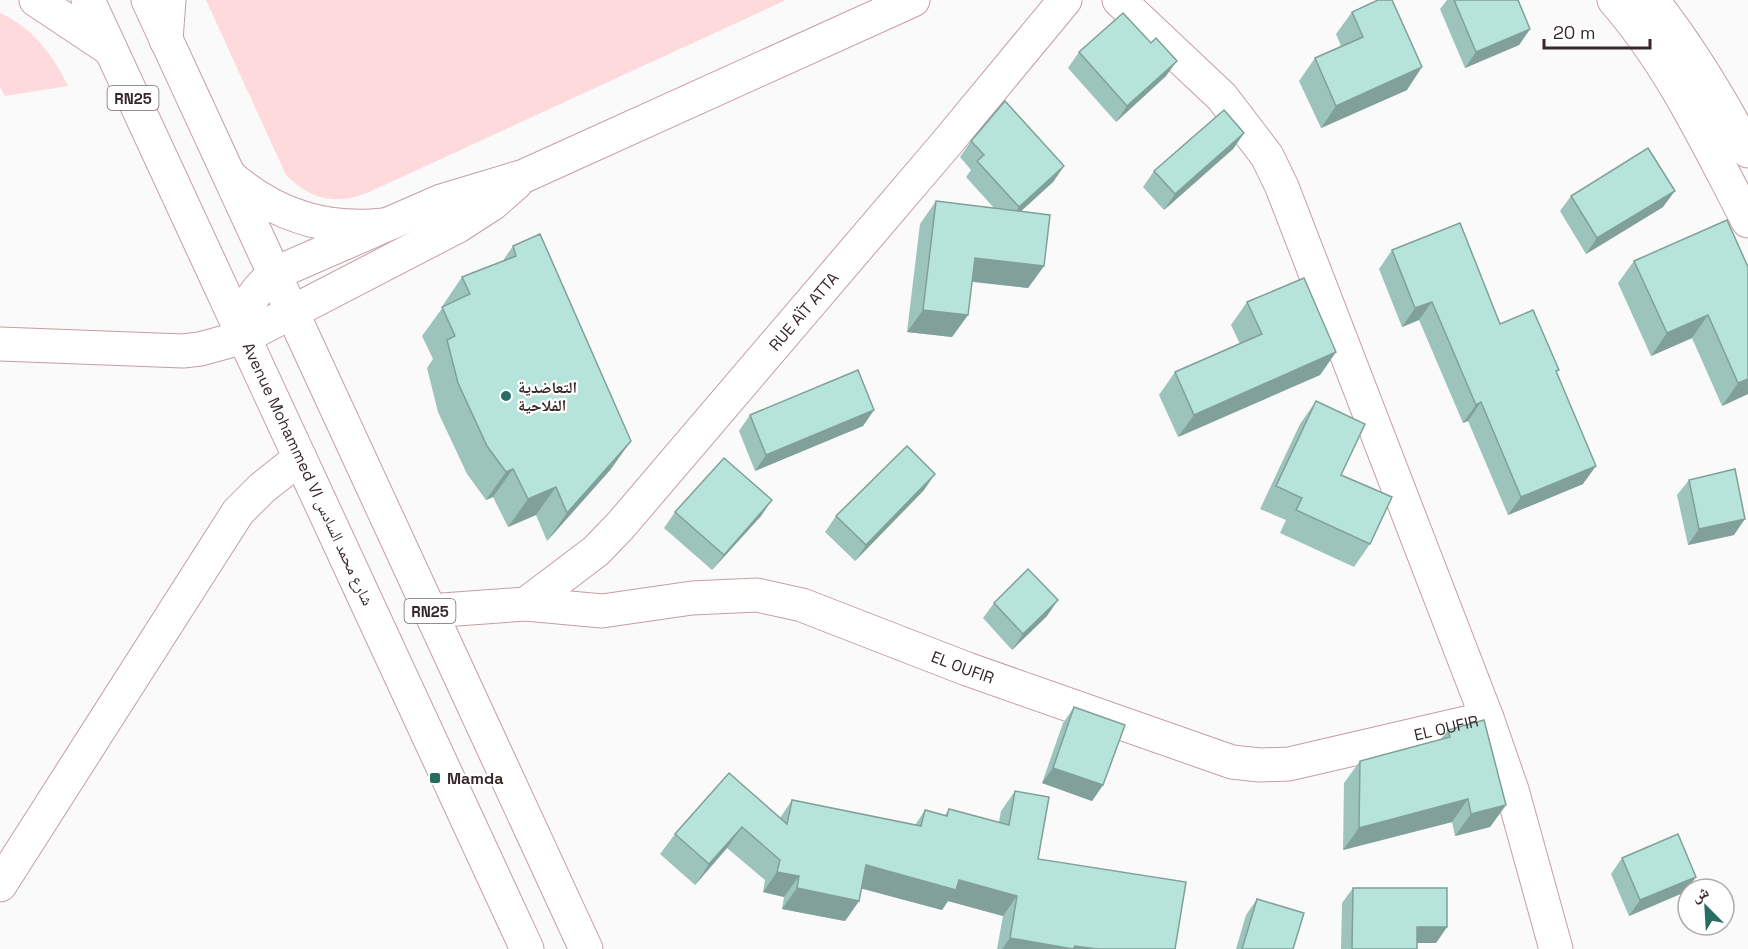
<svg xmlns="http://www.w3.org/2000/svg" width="1748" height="949" font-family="'Space Grotesk','Noto Naskh Arabic',sans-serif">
<rect width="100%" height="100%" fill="#fafafa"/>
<!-- green -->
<g fill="#fedadc">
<path d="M206,0H786L367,193C335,205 311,200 286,175Z"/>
<path d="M0,13C32,27 53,55 68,86L5,96L0,87Z"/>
</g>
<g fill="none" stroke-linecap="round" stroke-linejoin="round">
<!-- minor casing -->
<g stroke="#c69ea0" stroke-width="35">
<g id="minor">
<polyline points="1119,0 1222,97 1267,156 1282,187 1487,718 1512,790 1556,949"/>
<path d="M1614,0C1671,65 1708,145 1748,221"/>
<path d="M1652,0C1690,48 1720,98 1748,151"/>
<path d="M244,337C243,307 253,291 276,273L441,201L524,176L913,0"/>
<polyline points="0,344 183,351 200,349 244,337 458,226 492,204 516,183"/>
<path id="s1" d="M526,604L596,551L621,525L945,145L1065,0"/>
<path id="s2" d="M429,611L526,604L602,611L692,598L757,595L802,605L967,669L1232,762L1260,765L1289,764L1487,718"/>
<polyline points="0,885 238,512 262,488 300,458"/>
</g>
</g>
<!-- major casing -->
<g stroke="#c69ea0" stroke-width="35">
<g id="major">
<polyline points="88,0 527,949"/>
<polyline points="148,0 586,949"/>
<path d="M232,178C277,216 326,231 384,225"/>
</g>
</g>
<!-- highway casing -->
<g stroke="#c69ea0" stroke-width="35">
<g id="highway">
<polyline points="36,0 111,50"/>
<polyline points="166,40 169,0"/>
</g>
</g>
<!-- minor -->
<use href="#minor" stroke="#fff" stroke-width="33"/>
<!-- major -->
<use href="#major" stroke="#fff" stroke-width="33"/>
<!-- highway -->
<use href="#highway" stroke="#fff" stroke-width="33"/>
</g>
<!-- wall -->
<g fill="#9dc4bb">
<polygon points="1447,0 1518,0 1530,29 1519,45 1465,68 1440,9"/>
<polygon points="1352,12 1407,90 1321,128 1299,81 1315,58 1341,46 1336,34"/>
<polygon points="1151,43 1166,76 1116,122 1068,68 1079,52"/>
<polygon points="1244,133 1233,149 1164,210 1143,187 1154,171"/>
<polygon points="971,141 1064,166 1053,182 1021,211 1044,266 1028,288 972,282 968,315 952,337 907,332 920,224 936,201 994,208 966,177 971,170 960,157"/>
<polygon points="1571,196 1663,207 1586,254 1560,211"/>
<polygon points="513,246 611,469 547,541 536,515 508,527 493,497 486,500 467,474 438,412 427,368 433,359 422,336 443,307 443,305 462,277 502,262"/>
<polygon points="1392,250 1500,324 1557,373 1583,484 1508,515 1468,421 1463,423 1419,320 1402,327 1379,269"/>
<polygon points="1634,261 1748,267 1748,394 1722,406 1692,338 1651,356 1618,283"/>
<polygon points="1247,302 1336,352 1320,375 1178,437 1159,395 1175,372 1240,344 1231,325"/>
<polygon points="1316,401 1341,475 1370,544 1354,567 1280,533 1286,520 1260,509 1300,424"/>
<polygon points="874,410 863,426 755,471 739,431 750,415"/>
<polygon points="1689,480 1734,535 1688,545 1677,495"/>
<polygon points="924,490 855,561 825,532 836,516"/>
<polygon points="675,512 761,516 712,570 664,528"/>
<polygon points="994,603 1047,616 1012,650 983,618"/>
<polygon points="1074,707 1103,785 1092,801 1042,783 1063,723"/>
<polygon points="1448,730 1506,805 1490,827 1455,836 1452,822 1343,850 1344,783 1360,761 1441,739"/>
<polygon points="1015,791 1038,859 1175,949 997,949 1003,916 948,901 942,910 861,888 859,901 845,921 782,909 784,897 763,892 765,880 727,848 695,885 660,854 675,834 780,818 792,800 915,825 925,810 945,815 949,809 999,822 1001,811"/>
<polygon points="1622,858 1685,892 1629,916 1611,874"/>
<polygon points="1353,888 1447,927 1436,943 1417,943 1417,949 1341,949 1342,903"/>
<polygon points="1257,899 1293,949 1236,949 1246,915"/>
</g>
<!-- shaded-wall -->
<g fill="#80a099">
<polygon points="1530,29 1519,45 1465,68 1476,52"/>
<polygon points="1177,61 1166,76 1116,122 1127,106"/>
<polygon points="1422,67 1407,90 1321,128 1336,106"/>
<polygon points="1244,133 1233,149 1164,210 1175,194"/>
<polygon points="1064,166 1053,182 1008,223 1019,207"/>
<polygon points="1675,191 1663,207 1586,254 1597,238"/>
<polygon points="975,258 1044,266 1028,288 959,280"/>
<polygon points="1432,302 1419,320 1402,327 1415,308"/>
<polygon points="923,310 968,315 952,337 907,332"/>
<polygon points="1708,315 1692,338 1651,356 1667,333"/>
<polygon points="1336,352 1320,375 1178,437 1194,415"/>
<polygon points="1748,379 1748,394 1722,406 1738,383"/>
<polygon points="1481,402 1468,421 1463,423 1476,405"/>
<polygon points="874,410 863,426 755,471 766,455"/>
<polygon points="631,441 611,469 547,541 567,513"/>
<polygon points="1596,466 1583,484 1508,515 1521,497"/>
<polygon points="513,469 493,497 486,500 506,472"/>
<polygon points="935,474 924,490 855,561 866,545"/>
<polygon points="556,487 536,515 508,527 528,499"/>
<polygon points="772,500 761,516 712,570 724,555"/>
<polygon points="1745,519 1734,535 1688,545 1699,529"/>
<polygon points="1058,600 1047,616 1012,650 1023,634"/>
<polygon points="1053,768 1103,785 1092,801 1042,783"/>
<polygon points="1468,799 1452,822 1343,850 1359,828"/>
<polygon points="1506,805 1490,827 1455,836 1471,814"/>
<polygon points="742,827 727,848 695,885 709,864"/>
<polygon points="866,865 959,880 1017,896 1003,916 948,901 942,910 852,886"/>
<polygon points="777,872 799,876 784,897 763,892"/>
<polygon points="1696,877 1685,892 1629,916 1640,900"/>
<polygon points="797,888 859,901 845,921 782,909"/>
<polygon points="1417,927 1447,927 1436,943 1406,943"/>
<polygon points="1010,938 1075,946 1097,949 1002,949"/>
</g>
<!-- building -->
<g fill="#b7e4da" stroke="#80a099" stroke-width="1.5">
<polygon points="1378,0 1392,0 1422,67 1336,106 1315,58 1363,37 1352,12"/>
<polygon points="1454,0 1518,0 1530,29 1476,52"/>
<polygon points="1123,13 1151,43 1156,38 1177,61 1127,106 1079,52"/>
<polygon points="1005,101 1064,166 1019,207 977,161 984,155 971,141"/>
<polygon points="1224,110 1244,133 1175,194 1154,171"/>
<polygon points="1648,148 1675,191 1597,238 1571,196"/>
<polygon points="936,201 1050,215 1044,266 975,258 968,315 923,310"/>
<polygon points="1727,220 1748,267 1748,379 1738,383 1708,315 1667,333 1634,261"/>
<polygon points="1460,223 1500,324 1533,310 1559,370 1556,371 1596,466 1521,497 1481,402 1476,405 1432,302 1415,308 1392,250"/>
<polygon points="540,234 631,441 567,513 556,487 528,499 513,469 506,472 487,446 458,383 447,340 455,336 442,307 470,294 462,277 516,256 513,246"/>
<polygon points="1304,278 1336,352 1194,415 1175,372 1262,334 1247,302"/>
<polygon points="858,370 874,410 766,455 750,415"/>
<polygon points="1316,401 1365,424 1341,475 1392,497 1370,544 1296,510 1302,498 1276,486"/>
<polygon points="907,446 935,474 866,545 836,516"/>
<polygon points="724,458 772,500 724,555 675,512"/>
<polygon points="1735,469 1745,519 1699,529 1689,480"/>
<polygon points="1028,569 1058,600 1023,634 994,603"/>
<polygon points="1074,707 1125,725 1103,785 1053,768"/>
<polygon points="1484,720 1506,805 1471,814 1468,799 1359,828 1360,761 1450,737 1448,730"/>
<polygon points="729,773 787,824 792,800 921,826 925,810 947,816 949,809 1009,825 1015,791 1049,797 1038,859 1186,882 1175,949 1097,949 1075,946 1073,949 1010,938 1017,896 959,880 956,890 866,865 859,901 797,888 799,876 777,872 780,860 742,827 709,864 675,834"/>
<polygon points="1678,834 1696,877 1640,900 1622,858"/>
<polygon points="1353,888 1447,888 1447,927 1417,927 1417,949 1352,949"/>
<polygon points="1257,899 1304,913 1293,949 1242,949"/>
</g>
<!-- markers -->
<g fill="#276d62" stroke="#fff" stroke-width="2">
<circle cx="506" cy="396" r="6"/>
<rect x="429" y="772" width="12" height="12" rx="3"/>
</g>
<g text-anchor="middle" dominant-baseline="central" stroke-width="4.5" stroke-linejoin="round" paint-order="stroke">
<!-- shield labels -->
<g fill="#fff" stroke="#746969" stroke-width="1.5">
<rect x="107.5" y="86" width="51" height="24" rx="4.5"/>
<rect x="404.5" y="599" width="51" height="24" rx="4.5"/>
</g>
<g font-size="15" font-weight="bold" fill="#382929">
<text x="133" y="98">RN25</text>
<text x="430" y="611">RN25</text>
</g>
<!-- street labels -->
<g font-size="16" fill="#382929" stroke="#fff">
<text stroke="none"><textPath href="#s1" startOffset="405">RUE AÏT ATTA</textPath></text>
<text transform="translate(308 474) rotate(65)">Avenue Mohammed VI شارع محمد السادس</text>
<text stroke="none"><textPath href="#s2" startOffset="548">EL OUFIR</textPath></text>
<text stroke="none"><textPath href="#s2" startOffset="1052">EL OUFIR</textPath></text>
</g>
<!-- poi labels -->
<g font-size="16" font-weight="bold" fill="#382929" stroke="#fff" text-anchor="start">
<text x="518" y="387">التعاضدية<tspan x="518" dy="18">الفلاحية</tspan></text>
<text x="447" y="778">Mamda</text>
</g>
</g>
<!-- north arrow -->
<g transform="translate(1706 907) rotate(336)"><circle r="28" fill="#ffffff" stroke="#afa9a9" stroke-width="1.5"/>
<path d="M0-4.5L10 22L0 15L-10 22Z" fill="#276d62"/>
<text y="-9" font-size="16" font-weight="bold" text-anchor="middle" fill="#382929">ش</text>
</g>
<!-- scale -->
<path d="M1544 39v9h106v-9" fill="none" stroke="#382929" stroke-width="3"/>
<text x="1553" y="39" font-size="18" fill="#382929" stroke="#ffffff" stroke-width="4.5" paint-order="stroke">20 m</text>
</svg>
